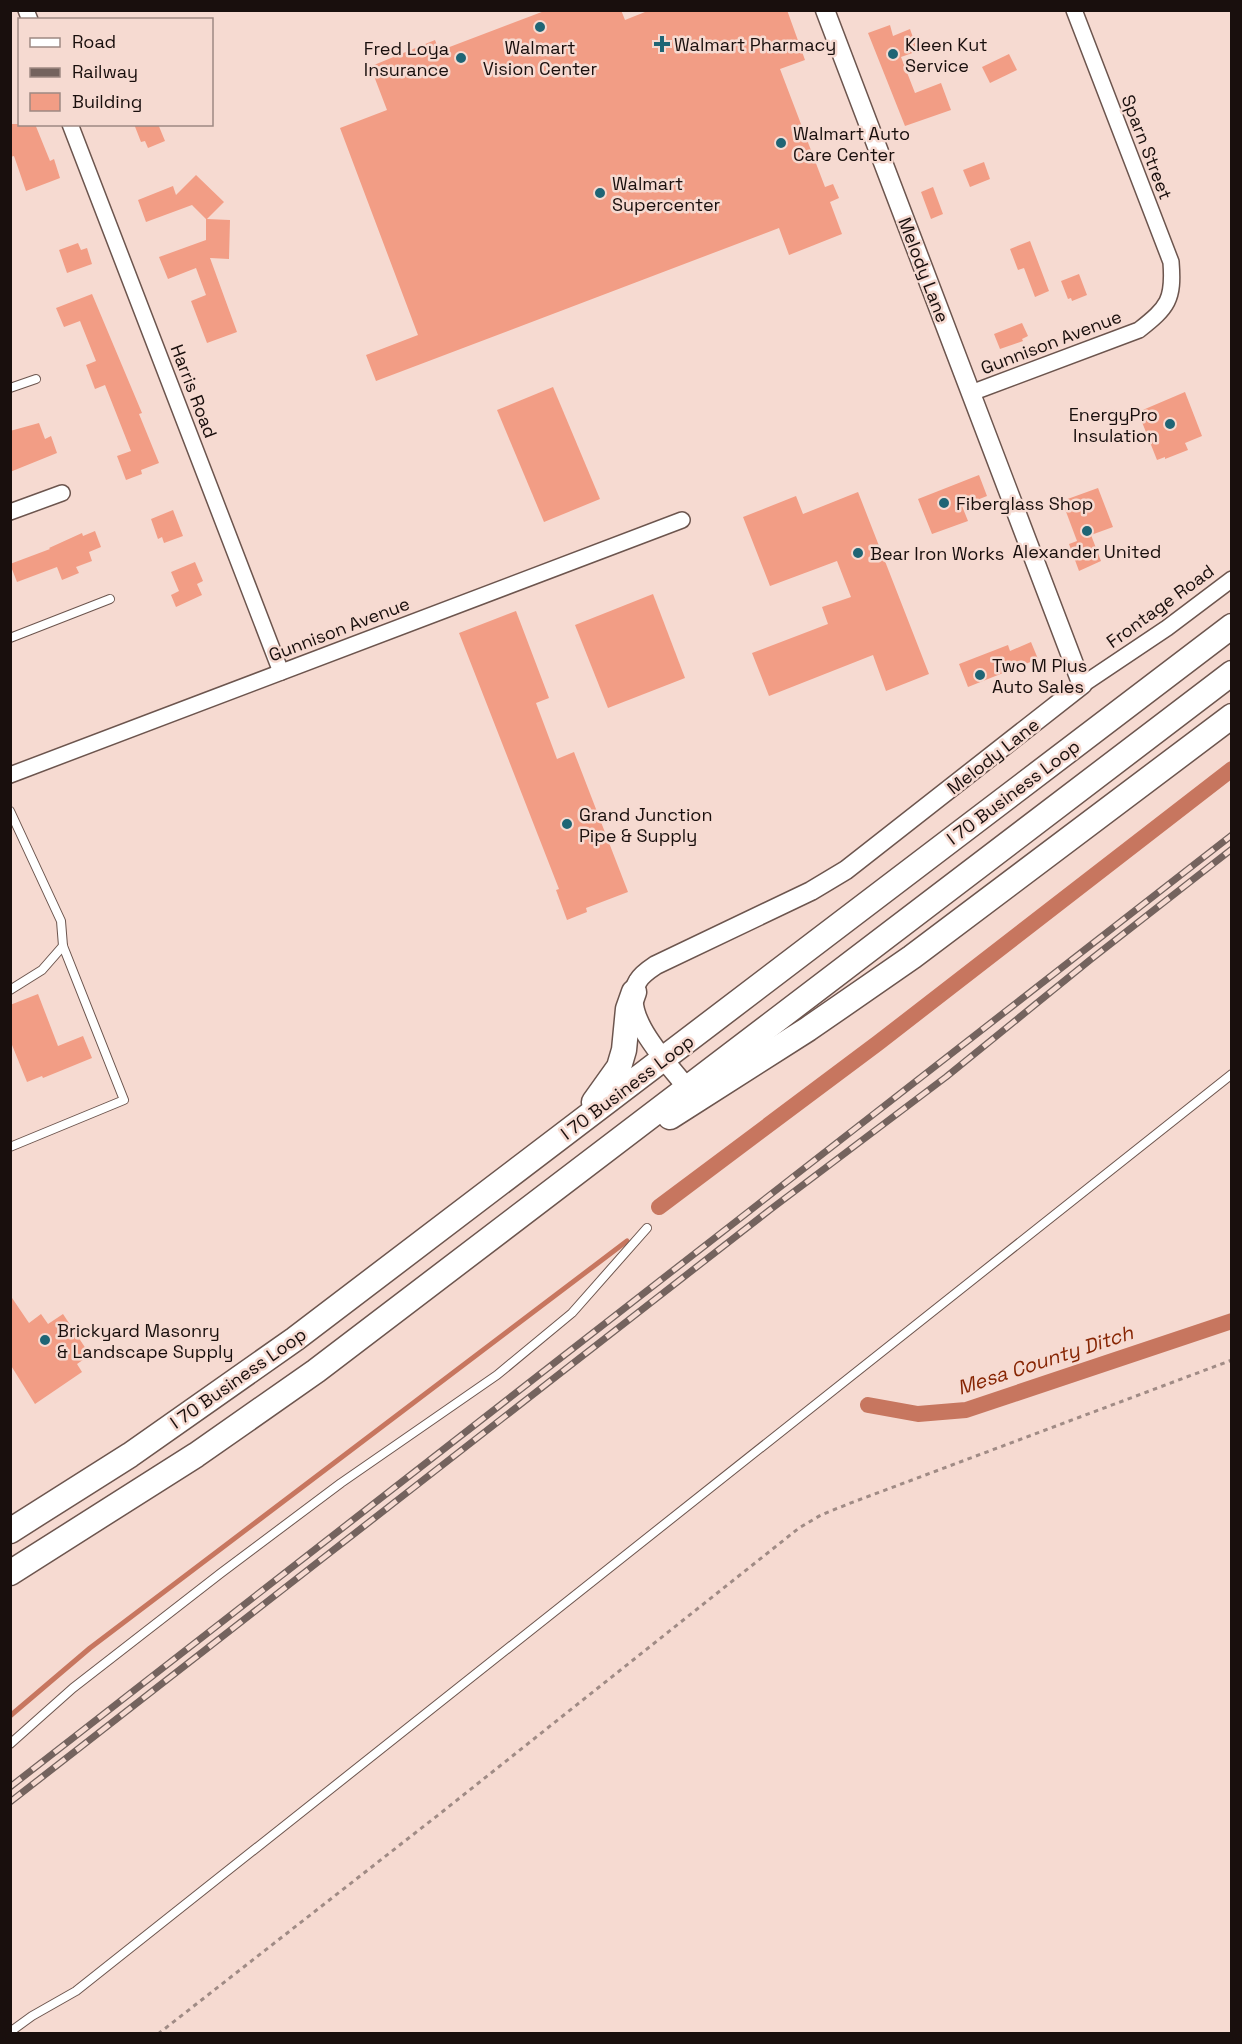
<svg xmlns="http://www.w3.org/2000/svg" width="1242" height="2044" font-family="'Space Grotesk',sans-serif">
<rect width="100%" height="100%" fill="#f6dad1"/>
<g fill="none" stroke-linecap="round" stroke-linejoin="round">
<!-- stream -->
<polyline stroke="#c7765f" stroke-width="5" points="10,1716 90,1648 627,1241"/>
<!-- canal -->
<g stroke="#c7765f" stroke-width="16">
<polyline points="659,1207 878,1043 1232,769"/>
<polyline points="868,1405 918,1414 966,1410 1232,1321"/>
</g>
</g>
<!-- building -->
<g fill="#f29d85">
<polygon points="547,10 621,10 625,20 650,10 787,10 805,60 780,69 825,187 833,184 839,198 830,202 842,234 789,255 779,228 376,381 366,355 418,335 340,128 387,110 374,76 378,74 374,65 435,40 439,51"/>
<polygon points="890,25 893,36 910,29 918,51 901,57 915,93 941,83 951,110 905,126 868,33"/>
<polygon points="1009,54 1017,70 990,83 982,67"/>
<polygon points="10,124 35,124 50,161 54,159 60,178 26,191 14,156 10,157"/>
<polygon points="134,124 158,124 165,141 148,148 145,141 141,142"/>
<polygon points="984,162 990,179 970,187 963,170"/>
<polygon points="196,175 224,202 207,219 230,220 229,259 210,258 237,332 207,343 191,301 206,295 196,268 168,279 159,257 206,240 206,219 192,205 146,222 138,200 173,186 176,195"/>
<polygon points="933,187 943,214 931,219 921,192"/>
<polygon points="1030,241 1049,291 1035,297 1024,268 1018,270 1010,249"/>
<polygon points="78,243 81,250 87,248 92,264 67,273 59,250"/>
<polygon points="1079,274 1087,295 1072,301 1071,298 1068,299 1061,281"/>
<polygon points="92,294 142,413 139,414 159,463 141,470 142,474 126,480 117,456 131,451 105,385 95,389 86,365 96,361 80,321 64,327 56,308"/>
<polygon points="1022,323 1028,336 1022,339 1023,341 1000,349 994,334"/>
<polygon points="553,387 600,499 544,522 497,410"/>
<polygon points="1185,392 1202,436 1185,443 1188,450 1165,459 1165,457 1157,460 1138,412"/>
<polygon points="39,423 45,439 51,436 57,453 10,472 10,431"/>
<polygon points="979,475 987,496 962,506 968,521 932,534 918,499"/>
<polygon points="1098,488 1113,527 1091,535 1101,561 1079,571 1069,544 1077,541 1062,501"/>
<polygon points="858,492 929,674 886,691 873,655 769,696 752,653 828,624 822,607 851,597 837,561 770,586 743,517 796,496 803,514"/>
<polygon points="173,510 183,536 164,543 162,537 158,539 151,519"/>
<polygon points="95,531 101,547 89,552 92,561 76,567 79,573 62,580 57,567 17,582 10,564 50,549 49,548 82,533 83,536"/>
<polygon points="195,562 203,581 197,584 202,595 176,607 171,595 179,591 171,572"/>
<polygon points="653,594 685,678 608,708 575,625"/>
<polygon points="516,611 549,698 536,703 557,759 574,752 628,892 586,908 587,912 567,920 556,890 559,889 459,633"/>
<polygon points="1031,642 1038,659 968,687 959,664 1008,645 1010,651"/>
<polygon points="38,994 58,1046 83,1036 92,1058 43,1078 42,1076 27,1082 10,1040 10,1005"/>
<polygon points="10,1295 29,1323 41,1314 48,1324 63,1314 90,1355 77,1364 82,1372 35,1404 10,1364"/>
</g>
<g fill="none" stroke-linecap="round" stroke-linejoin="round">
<!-- service casing -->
<g stroke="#6c554e" stroke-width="10">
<g id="service">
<polyline points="10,388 36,379"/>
<polyline points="10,638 110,599"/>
<polyline points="10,811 61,921 63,946 124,1100 10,1147"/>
<polyline points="10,990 42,970 63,946"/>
<polyline points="10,1744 73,1688 221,1573 341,1483 497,1375 572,1313 647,1228"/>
<polyline points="10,2032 32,2016 76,1991 1232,1074"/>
</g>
</g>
<!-- minor casing -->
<g stroke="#6c554e" stroke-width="18">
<g id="minor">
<polyline points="26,10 30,20"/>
<polyline points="70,124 281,672"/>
<path d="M971,393L1139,330C1168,307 1174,300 1171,262L1074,10"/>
<polyline points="10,512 62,493"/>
<polyline points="1082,685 1167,628 1232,579"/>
<polyline points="10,775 682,520"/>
</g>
</g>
<!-- tertiary casing -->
<g stroke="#6c554e" stroke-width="21">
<path id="tertiary" d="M687,1088C668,1063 618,1014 638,981C642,974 650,969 656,965L811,891L846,870L1082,685L825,10"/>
</g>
<!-- primary casing -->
<g stroke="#6c554e" stroke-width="27">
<g id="primary">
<polyline points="594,1102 619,1067 624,1050 628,1009 634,992"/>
<polyline points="670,1117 808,1029 912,957 1232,716"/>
<polyline points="10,1531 130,1455 295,1339 1232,626"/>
<polyline points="10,1573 196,1455 316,1371 1232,673"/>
</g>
</g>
<!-- path -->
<polyline stroke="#a08b85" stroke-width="3" stroke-dasharray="4.5 4.5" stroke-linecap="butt" points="158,2034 442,1812 799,1528 821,1515 848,1504 1232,1360"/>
<!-- service -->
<use href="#service" stroke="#fff" stroke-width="8"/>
<!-- minor -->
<use href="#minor" stroke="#fff" stroke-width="15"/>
<!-- tertiary -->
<use href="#tertiary" stroke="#fff" stroke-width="18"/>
<!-- primary -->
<use href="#primary" stroke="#fff" stroke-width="24"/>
<!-- rail casing -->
<g stroke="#74635e" stroke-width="7">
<g id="rail">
<polyline points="10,1787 1232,835"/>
<polyline points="10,1802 771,1209 946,1077 1090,960 1232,849"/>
</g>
</g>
<!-- rail -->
<use href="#rail" stroke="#f6dad1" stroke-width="4.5" stroke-dasharray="14" stroke-linecap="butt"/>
</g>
<!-- markers -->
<g fill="#1f6575" stroke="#f6dad1" stroke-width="2">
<circle cx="540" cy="27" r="6"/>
<path d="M659 35h6v6h6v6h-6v6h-6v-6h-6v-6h6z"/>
<circle cx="893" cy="54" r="6"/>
<circle cx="461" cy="58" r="6"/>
<circle cx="781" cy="143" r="6"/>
<circle cx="600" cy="193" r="6"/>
<circle cx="1170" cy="424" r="6"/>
<circle cx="944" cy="503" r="6"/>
<circle cx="1087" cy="531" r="6"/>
<circle cx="858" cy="553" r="6"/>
<circle cx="980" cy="675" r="6"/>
<circle cx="567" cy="824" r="6"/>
<circle cx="45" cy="1340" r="6"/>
</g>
<g text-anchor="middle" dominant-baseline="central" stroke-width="5" stroke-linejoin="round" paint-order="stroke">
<!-- poi labels -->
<g font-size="18" fill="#190f0d" stroke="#f6dad1" text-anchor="start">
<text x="674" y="44">Walmart Pharmacy</text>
<text x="905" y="44">Kleen Kut<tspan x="905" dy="21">Service</tspan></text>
<text x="540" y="47" text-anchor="middle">Walmart<tspan x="540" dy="21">Vision Center</tspan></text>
<text x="449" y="48" text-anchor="end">Fred Loya<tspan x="449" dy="21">Insurance</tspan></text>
<text x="793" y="133">Walmart Auto<tspan x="793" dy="21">Care Center</tspan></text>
<text x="612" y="183">Walmart<tspan x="612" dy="21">Supercenter</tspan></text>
<text x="1158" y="414" text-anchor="end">EnergyPro<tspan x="1158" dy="21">Insulation</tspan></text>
<text x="956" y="503">Fiberglass Shop</text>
<text x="1087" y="551" text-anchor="middle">Alexander United</text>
<text x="870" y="553">Bear Iron Works</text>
<text x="992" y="665">Two M Plus<tspan x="992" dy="21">Auto Sales</tspan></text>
<text x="579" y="814">Grand Junction<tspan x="579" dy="21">Pipe &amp; Supply</tspan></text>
<text x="57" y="1330">Brickyard Masonry<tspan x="57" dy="21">&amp; Landscape Supply</tspan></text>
</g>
<!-- street labels -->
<g font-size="18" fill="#190f0d" stroke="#f6dad1">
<text transform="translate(1147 147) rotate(69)">Sparn Street</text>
<text transform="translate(924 270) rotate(69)">Melody Lane</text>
<text transform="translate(1051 342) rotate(-21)">Gunnison Avenue</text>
<text transform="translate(194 391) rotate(69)">Harris Road</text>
<text transform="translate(1160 606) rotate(-36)">Frontage Road</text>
<text transform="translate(339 629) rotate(-21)">Gunnison Avenue</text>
<text transform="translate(993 756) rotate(-38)">Melody Lane</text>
<text transform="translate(1013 792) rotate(-37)">I 70 Business Loop</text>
<text transform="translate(627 1087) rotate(-37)">I 70 Business Loop</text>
<text transform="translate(238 1378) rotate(-35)">I 70 Business Loop</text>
</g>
<!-- water labels -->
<g font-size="20" font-style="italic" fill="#862402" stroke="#f6dad1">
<text transform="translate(1045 1360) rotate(-18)">Mesa County Ditch</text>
</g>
</g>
<!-- border -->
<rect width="1242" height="2044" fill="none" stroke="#190f0d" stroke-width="24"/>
<!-- legend -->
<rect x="18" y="18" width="195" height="108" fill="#f6dad1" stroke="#9e8983" stroke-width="1.5"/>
<rect x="30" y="38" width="30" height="9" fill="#ffffff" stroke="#9e8983" stroke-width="1.5"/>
<text x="72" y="48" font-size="18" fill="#190f0d">Road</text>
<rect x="30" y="68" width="30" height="9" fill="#74635e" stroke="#9e8983" stroke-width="1.5"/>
<text x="72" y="78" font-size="18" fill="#190f0d">Railway</text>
<rect x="30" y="93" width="30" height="18" fill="#f29d85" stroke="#9e8983" stroke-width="1.5"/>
<text x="72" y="108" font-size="18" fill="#190f0d">Building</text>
</svg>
